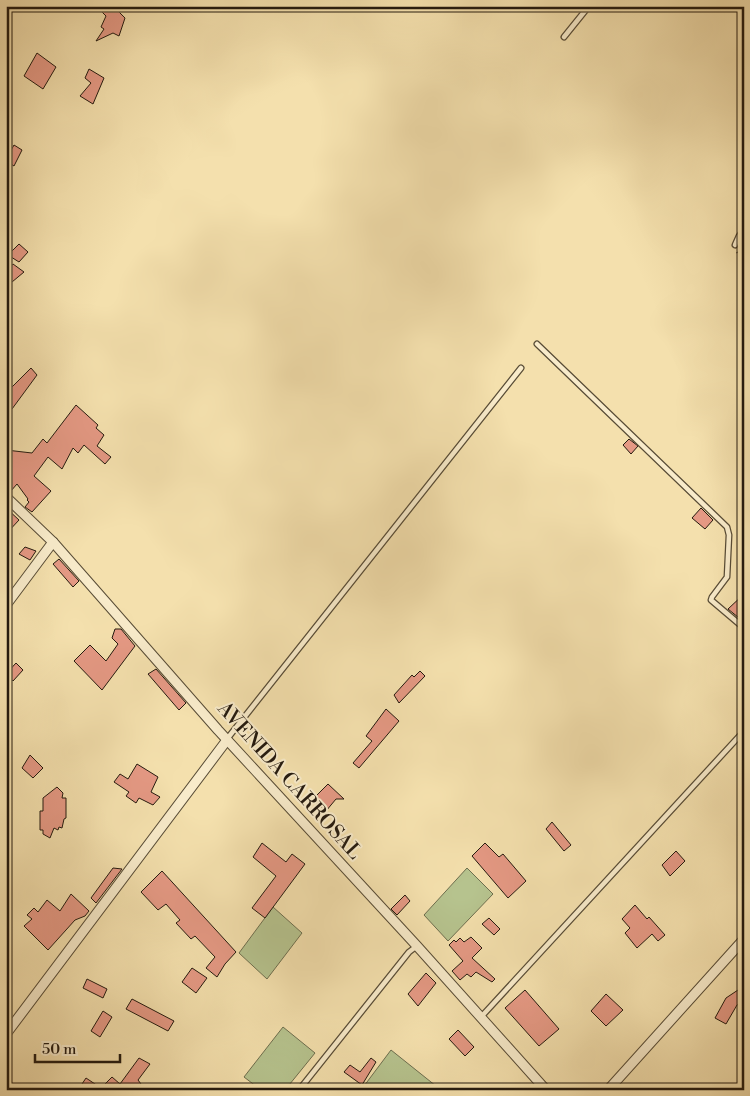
<svg xmlns="http://www.w3.org/2000/svg" width="750" height="1096" font-family="'Libre Bodoni',serif">
<rect width="100%" height="100%" fill="#f4e0ad"/>
<filter id="stains"><feTurbulence type="fractalNoise" baseFrequency=".004" numOctaves="4"/><feColorMatrix values="0 0 0 0 .2 0 0 0 0 .09 0 0 0 0 .02 0 0 0 .5 -.17"/></filter>
<radialGradient id="worn" r=".72"><stop offset=".6" stop-color="#630" stop-opacity="0"/><stop offset="1" stop-color="#630" stop-opacity=".3"/></radialGradient>
<!-- green -->
<g fill="#b6c38e" stroke="#6d6e4e">
<polygon points="467,868 493,894 448,941 424,915"/>
<polygon points="273,907 302,933 267,979 239,953"/>
<polygon points="283,1027 315,1053 285,1090 261,1090 244,1077"/>
<polygon points="391,1050 441,1090 369,1090 364,1086"/>
</g>
<!-- building -->
<g fill="#e59984" stroke="#241a0f">
<polygon points="105,6 113,6 125,18 119,36 113,33 96,41 104,29 101,27 106,16 102,12"/>
<polygon points="37,53 56,67 43,89 24,76"/>
<polygon points="89,69 104,78 93,104 80,96 91,83 85,78"/>
<polygon points="14,145 22,150 14,166 6,161 6,150 10,152"/>
<polygon points="19,244 28,252 19,262 8,255"/>
<polygon points="13,264 24,272 6,287 6,272"/>
<polygon points="31,368 37,375 12,409 6,404 6,393"/>
<polygon points="76,405 98,425 96,428 104,435 97,446 111,457 105,464 84,445 78,453 73,448 62,469 48,457 34,476 51,491 32,512 25,507 29,502 27,500 28,499 17,484 10,492 6,491 6,450 32,453 43,439 47,443"/>
<polygon points="629,439 638,446 631,454 623,445"/>
<polygon points="6,508 19,520 6,534"/>
<polygon points="701,508 713,520 705,529 692,518"/>
<polygon points="25,547 36,551 30,560 19,554"/>
<polygon points="59,559 79,581 73,587 53,564"/>
<polygon points="744,594 744,622 728,609"/>
<polygon points="115,629 121,629 135,646 102,690 74,661 90,645 106,661 118,644 112,638"/>
<polygon points="16,663 23,670 13,681 6,674"/>
<polygon points="156,669 186,703 179,710 148,674"/>
<polygon points="420,671 425,676 399,703 394,695 412,675 414,677"/>
<polygon points="386,709 399,721 359,768 353,763 372,741 366,736"/>
<polygon points="30,755 43,768 33,778 22,768"/>
<polygon points="137,764 158,777 151,792 160,797 153,805 139,798 136,803 126,796 129,792 114,782 120,774 128,779"/>
<polygon points="328,784 344,799 336,799 326,811 312,800"/>
<polygon points="57,787 63,793 62,798 66,798 66,818 64,819 62,828 59,827 58,830 54,828 50,838 43,834 43,830 40,830 40,811 43,811 43,798"/>
<polygon points="552,822 571,845 564,851 546,829"/>
<polygon points="262,843 286,862 292,854 305,864 265,918 252,908 276,876 253,857"/>
<polygon points="485,843 499,857 503,854 526,881 508,898 472,856"/>
<polygon points="676,851 685,861 670,876 662,865"/>
<polygon points="113,868 122,869 96,903 91,898"/>
<polygon points="162,871 236,952 225,964 217,977 206,968 215,957 195,936 191,939 176,923 180,920 166,904 158,910 141,892"/>
<polygon points="71,894 89,911 85,916 75,920 48,950 24,926 32,919 27,915 34,908 38,912 47,900 60,911"/>
<polygon points="405,895 410,901 397,915 391,909"/>
<polygon points="635,905 647,919 649,917 665,935 658,941 652,934 637,948 625,933 630,928 622,919"/>
<polygon points="489,918 500,929 494,935 482,924"/>
<polygon points="471,937 482,948 472,958 495,979 492,982 476,972 471,977 467,974 460,980 452,971 463,961 449,945 454,940 456,942 460,938 464,942"/>
<polygon points="192,968 207,978 196,993 182,982"/>
<polygon points="426,973 436,983 418,1006 408,994"/>
<polygon points="87,979 107,989 103,998 83,988"/>
<polygon points="744,986 744,1002 737,1005 726,1024 715,1018 726,998"/>
<polygon points="525,990 559,1029 539,1046 505,1008"/>
<polygon points="606,994 623,1010 606,1026 591,1011"/>
<polygon points="132,999 174,1021 168,1031 126,1009"/>
<polygon points="103,1011 112,1017 100,1037 91,1031"/>
<polygon points="458,1030 474,1047 465,1056 449,1039"/>
<polygon points="139,1058 150,1064 138,1080 141,1084 137,1090 78,1090 86,1078 101,1088 112,1077 120,1084"/>
<polygon points="371,1058 376,1062 362,1085 344,1072 350,1065 360,1072"/>
</g>
<g fill="none" stroke-linecap="round" stroke-linejoin="round">
<!-- service casing -->
<g stroke="#584c36" stroke-width="7">
<g id="service">
<polyline points="564,37 589,6"/>
<polyline points="735,245 739,236 744,229"/>
<polyline points="537,344 727,527 729,535 727,577 712,597 711,600 744,628"/>
<polyline points="227,739 521,368"/>
<polyline points="481,1017 744,731"/>
<polyline points="299,1090 409,952 417,946"/>
</g>
</g>
<!-- minor casing -->
<g stroke="#584c36" stroke-width="11">
<g id="minor">
<polyline points="6,497 53,542 218,730 417,946 546,1090"/>
<polyline points="6,605 53,542"/>
<polyline points="6,1034 227,740"/>
<polyline points="608,1090 744,939"/>
</g>
</g>
<!-- path -->
<polyline stroke="#241a0f" stroke-width="2" stroke-dasharray="1 2.5" stroke-linecap="butt" points="737,252 744,261"/>
<!-- service -->
<use href="#service" stroke="#f8ebca" stroke-width="4.5"/>
<!-- minor -->
<use href="#minor" stroke="#f8ebca" stroke-width="9"/>
</g>
<g text-anchor="middle" dominant-baseline="central" stroke-width="4" stroke-linejoin="round" paint-order="stroke">
<!-- street labels -->
<g font-size="20" fill="#241a0f" stroke="#f8ebca">
<text transform="translate(289 781) rotate(48)">AVENIDA CARROSAL</text>
</g>
</g>
<!-- margin -->
<rect width="750" height="1096" fill="none" stroke="#f4e0ad" stroke-width="25"/>
<rect x="8" y="8" width="735" height="1081" fill="none" stroke="#241a0f" stroke-width="2.5"/>
<rect x="12" y="12" width="725" height="1071" fill="none" stroke="#241a0f"/>
<!-- scale -->
<path d="M35 1054v8h85v-8" fill="none" stroke="#241a0f" stroke-width="2.5"/>
<text x="42" y="1054" font-size="15" fill="#241a0f" stroke="#f8ebca" stroke-width="4" paint-order="stroke">50 m</text>
<rect width="100%" height="100%" filter="url(#stains)"/>
<rect width="100%" height="100%" fill="url(#worn)"/>
</svg>
